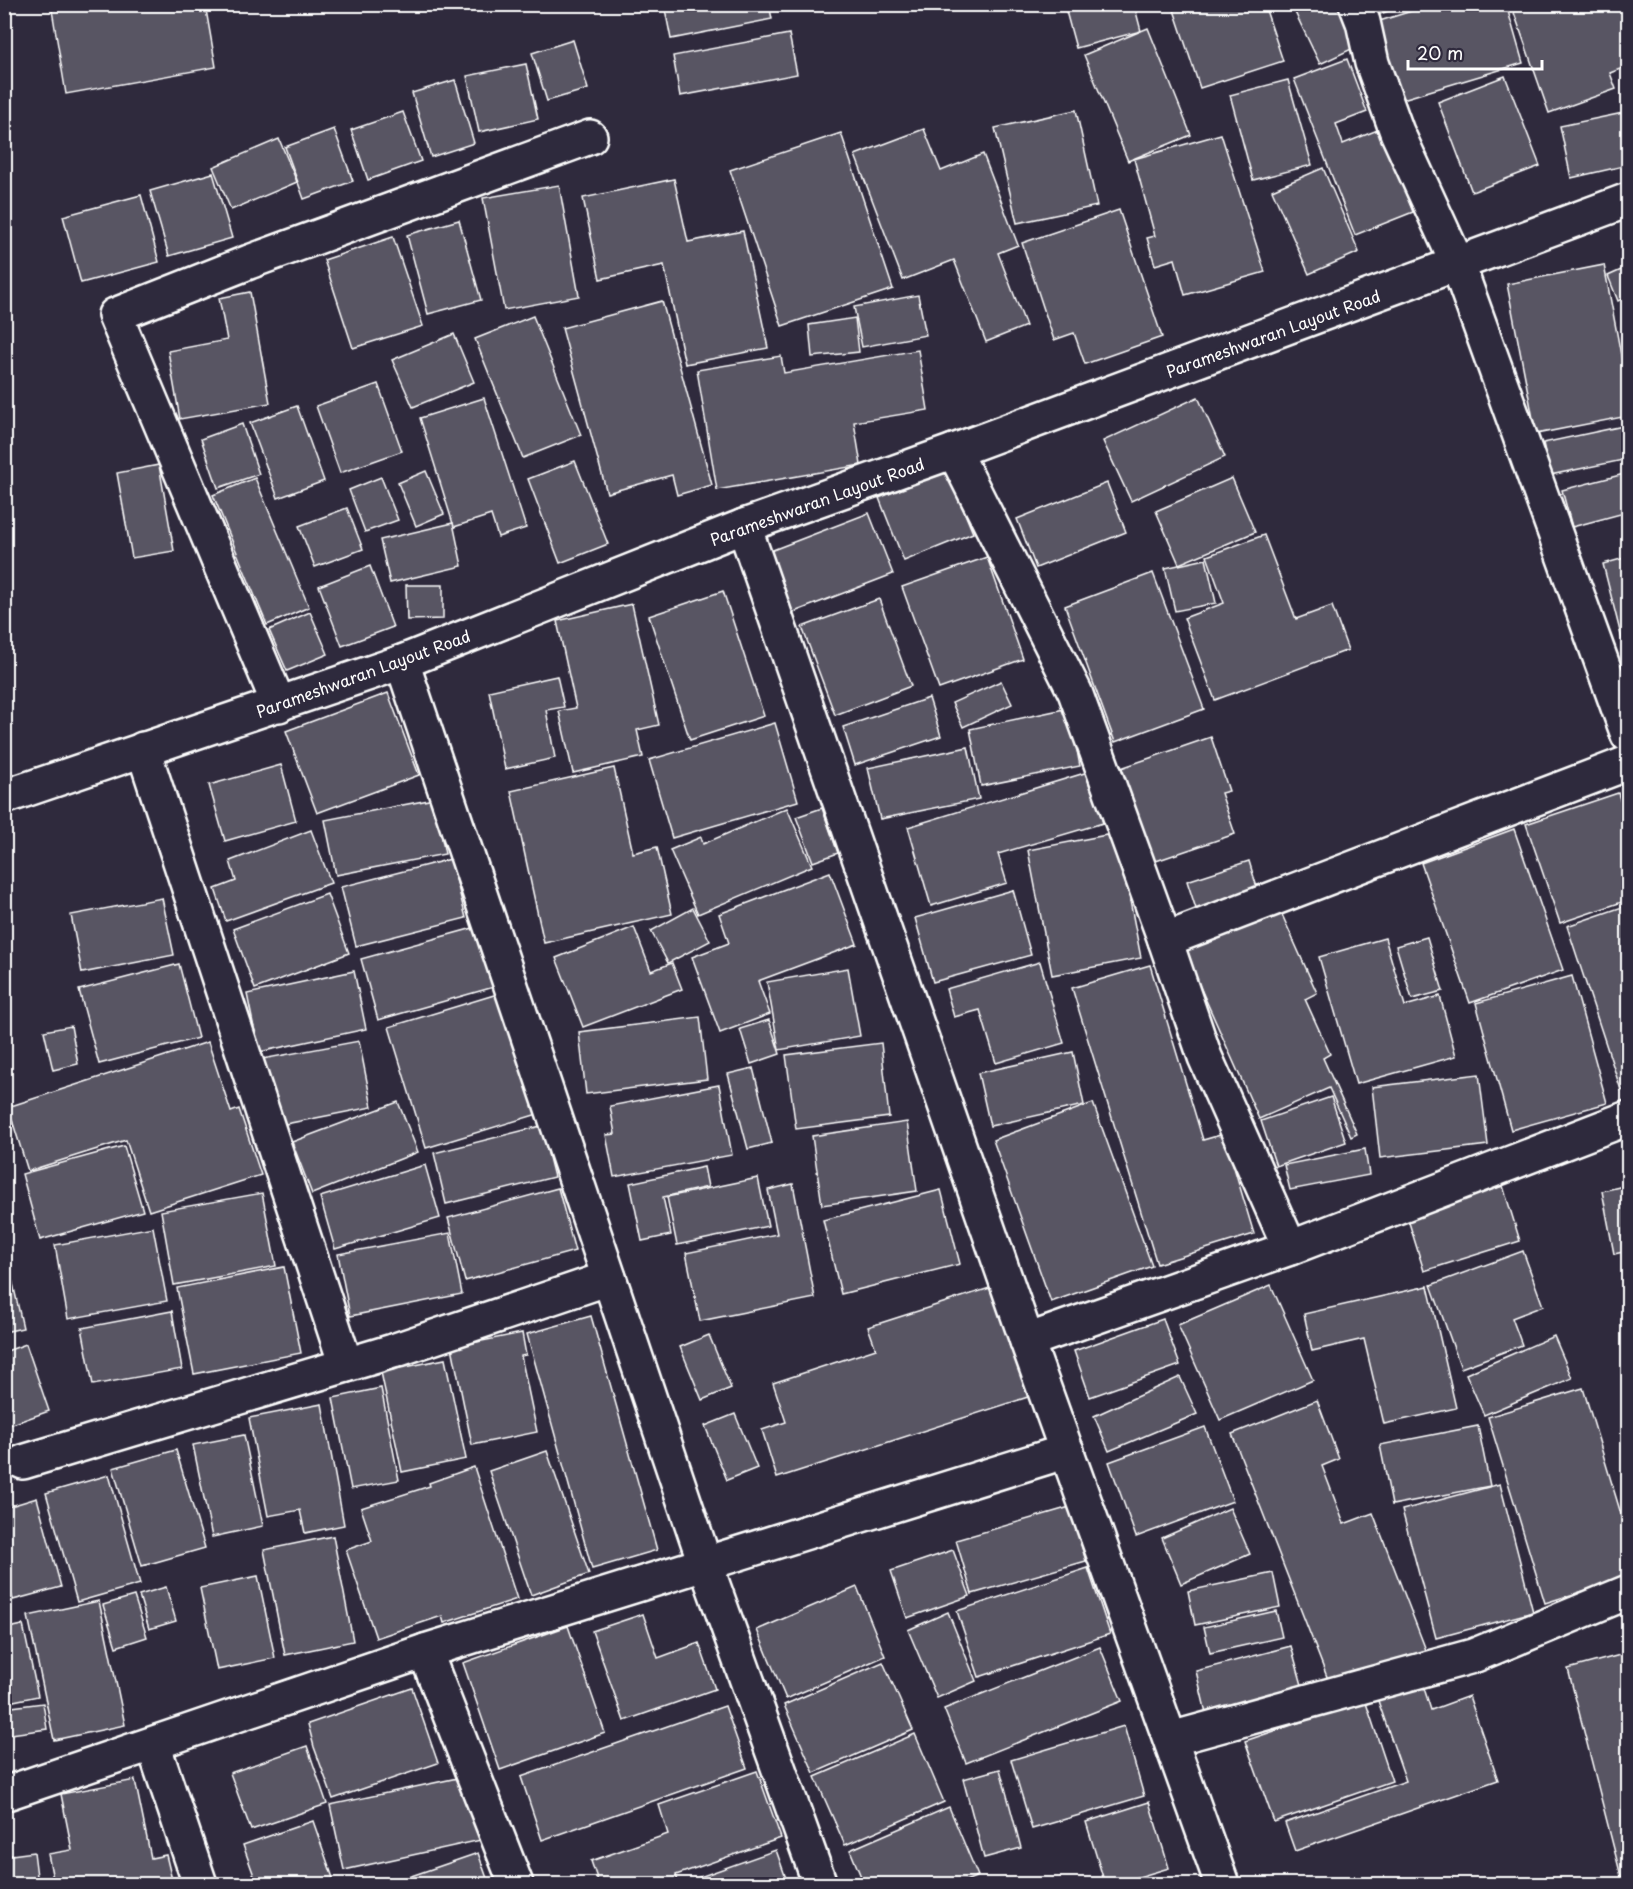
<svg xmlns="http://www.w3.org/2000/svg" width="1633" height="1889" font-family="'Playpen Sans',sans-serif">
<rect width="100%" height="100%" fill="#2f2a3d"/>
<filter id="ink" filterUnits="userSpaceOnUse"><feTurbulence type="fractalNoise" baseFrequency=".0167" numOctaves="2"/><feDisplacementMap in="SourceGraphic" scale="12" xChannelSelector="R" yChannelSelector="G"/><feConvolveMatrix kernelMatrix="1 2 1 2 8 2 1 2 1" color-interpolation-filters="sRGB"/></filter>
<g filter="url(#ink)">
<!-- building -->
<g fill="#595564" stroke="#fff" stroke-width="1.5">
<polygon points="51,4 205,4 216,67 66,94"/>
<polygon points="664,4 769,4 772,19 671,39"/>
<polygon points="1064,4 1134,4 1141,31 1076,48"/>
<polygon points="1172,4 1264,4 1283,61 1200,88"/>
<polygon points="1291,4 1343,4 1362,44 1320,64"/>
<polygon points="1371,4 1406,4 1375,16"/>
<polygon points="1434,4 1506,4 1523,63 1396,101 1373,23"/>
<polygon points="1511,4 1628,4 1628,66 1610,73 1616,89 1549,113"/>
<polygon points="1148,28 1191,135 1128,161 1084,55"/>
<polygon points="789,34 797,74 680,96 673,56"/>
<polygon points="573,40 588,89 547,101 532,53"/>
<polygon points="1347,59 1367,112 1336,124 1343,144 1380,129 1413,212 1355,235 1294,79"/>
<polygon points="526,64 538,119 479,132 467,76"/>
<polygon points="1505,76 1540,166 1472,192 1438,102"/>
<polygon points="455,80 474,143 431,157 412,93"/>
<polygon points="1288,80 1312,165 1253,180 1230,95"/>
<polygon points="1076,110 1097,206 1017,223 995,128"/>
<polygon points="403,112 421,161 368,180 351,130"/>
<polygon points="1628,112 1628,165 1571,178 1560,126"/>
<polygon points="334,129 353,181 304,199 285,147"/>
<polygon points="924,129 941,171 983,154 1018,245 998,253 1026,326 986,342 954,260 903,280 855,155"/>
<polygon points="841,133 893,289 782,326 730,170"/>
<polygon points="1221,134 1265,272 1185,295 1175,259 1155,265 1147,238 1155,236 1134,159"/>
<polygon points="279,139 297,182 231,210 213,167"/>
<polygon points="1323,168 1359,252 1309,274 1272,190"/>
<polygon points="213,173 232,238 169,256 150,191"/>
<polygon points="674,179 688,242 743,231 768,348 685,364 664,265 600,279 583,198"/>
<polygon points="559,185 579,296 504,310 483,198"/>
<polygon points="141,195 159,262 81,283 63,216"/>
<polygon points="1119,210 1162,337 1085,364 1074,333 1054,340 1022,243"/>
<polygon points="459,220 481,300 428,314 407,235"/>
<polygon points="393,237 423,326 353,348 324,260"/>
<polygon points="1604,265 1628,392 1628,416 1536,434 1507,284"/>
<polygon points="1628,267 1628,296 1618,301 1608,276"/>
<polygon points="250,292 270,403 180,419 168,351 227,340 219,298"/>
<polygon points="918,295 926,335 862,347 854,307"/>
<polygon points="662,301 712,485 677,495 672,475 607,493 562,328"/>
<polygon points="533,316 581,435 523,458 475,339"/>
<polygon points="855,318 859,352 812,357 809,325"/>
<polygon points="454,334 474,382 413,407 392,360"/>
<polygon points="918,350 928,410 854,422 861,465 717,490 697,370 781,356 784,373"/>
<polygon points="378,384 402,451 340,473 316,406"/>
<polygon points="1198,397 1225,457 1131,501 1103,441"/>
<polygon points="484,398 526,528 498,537 491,515 454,527 420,418"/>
<polygon points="297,406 324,481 278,498 250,423"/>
<polygon points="242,424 259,474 218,488 201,439"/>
<polygon points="1628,425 1628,459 1550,475 1543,443"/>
<polygon points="575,461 608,544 560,563 528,479"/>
<polygon points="159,465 174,551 132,558 117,473"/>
<polygon points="947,470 973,533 904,561 879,498"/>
<polygon points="426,471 444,514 416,526 398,483"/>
<polygon points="1628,473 1628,512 1572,527 1562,490"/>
<polygon points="381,477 398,520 365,532 349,490"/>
<polygon points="255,478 309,607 267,625 213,495"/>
<polygon points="1232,478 1255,532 1179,564 1156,511"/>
<polygon points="1107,483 1126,532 1036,568 1017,519"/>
<polygon points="347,508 363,549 315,567 299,526"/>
<polygon points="869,513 893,574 789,614 765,553"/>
<polygon points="453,523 462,566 390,583 380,540"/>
<polygon points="1264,535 1296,619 1332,606 1348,650 1215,700 1184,618 1224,603 1207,556"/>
<polygon points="987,557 1023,659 939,689 902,587"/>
<polygon points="1628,557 1628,663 1603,564"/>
<polygon points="1206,559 1216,603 1175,611 1165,568"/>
<polygon points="370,566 393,627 342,646 319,586"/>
<polygon points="1153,573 1204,709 1115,742 1065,606"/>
<polygon points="406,585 443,585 443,619 407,620"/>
<polygon points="723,591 764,716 690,740 649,616"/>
<polygon points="879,599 911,686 835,715 802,627"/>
<polygon points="632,604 659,725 637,730 643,757 573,773 559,711 576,708 557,621"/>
<polygon points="310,612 328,654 287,671 269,630"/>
<polygon points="557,676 564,707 546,710 555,758 505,769 489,691"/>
<polygon points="1001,681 1012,704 963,727 952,703"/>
<polygon points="388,693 419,775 317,813 286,731"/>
<polygon points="929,698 941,736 855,765 843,727"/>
<polygon points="1069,708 1080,766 981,786 970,729"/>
<polygon points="775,723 798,801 672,838 649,760"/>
<polygon points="1211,737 1229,791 1221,793 1235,834 1153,862 1121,768"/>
<polygon points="968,747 979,799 880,819 868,768"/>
<polygon points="281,765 296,821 225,841 209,785"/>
<polygon points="614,768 633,853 657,847 672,914 544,943 511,791"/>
<polygon points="1088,772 1103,823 998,854 1007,883 931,906 908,827"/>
<polygon points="1618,793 1628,825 1628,900 1560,923 1526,824"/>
<polygon points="434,799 445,854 336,875 325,820"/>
<polygon points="787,808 812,866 698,914 670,850 701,837 703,844"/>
<polygon points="822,808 838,853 813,862 796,817"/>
<polygon points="1514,829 1563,970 1470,1003 1421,863"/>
<polygon points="311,830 331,883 226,921 215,889 236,881 230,861"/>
<polygon points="1117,833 1141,958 1052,975 1028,850"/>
<polygon points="451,859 466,918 356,946 341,887"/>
<polygon points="1249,861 1259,894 1198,915 1187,881"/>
<polygon points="830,872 857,944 758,981 770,1014 720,1033 692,957 729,943 719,914"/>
<polygon points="1013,890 1031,955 933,982 915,918"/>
<polygon points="327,894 349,953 255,989 233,929"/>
<polygon points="162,898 174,955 82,973 71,915"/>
<polygon points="1628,905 1628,1087 1621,1090 1567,926"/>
<polygon points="693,908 710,941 668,963 651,931"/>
<polygon points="1279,908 1317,993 1305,999 1330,1054 1323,1058 1357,1134 1351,1137 1329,1088 1259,1119 1184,951"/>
<polygon points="477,927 494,987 378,1020 361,959"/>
<polygon points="634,927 651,971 672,963 682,989 583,1027 556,958"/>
<polygon points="1427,937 1443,991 1412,999 1396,946"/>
<polygon points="1385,938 1405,1006 1440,996 1456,1056 1356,1084 1319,957"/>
<polygon points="1040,962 1064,1043 996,1063 980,1010 954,1017 946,989"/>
<polygon points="179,964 198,1038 99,1064 79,990"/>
<polygon points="1150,965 1203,1140 1224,1134 1254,1234 1157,1264 1072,988"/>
<polygon points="848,968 860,1036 779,1050 767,982"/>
<polygon points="354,971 366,1029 259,1052 247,994"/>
<polygon points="1572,976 1607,1103 1511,1130 1476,1003"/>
<polygon points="504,992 541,1113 426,1148 389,1027"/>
<polygon points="700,1017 707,1079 586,1094 579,1032"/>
<polygon points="769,1020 780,1054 751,1064 740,1029"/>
<polygon points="71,1026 78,1064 53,1070 44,1031"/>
<polygon points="359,1041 372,1107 275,1126 262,1059"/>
<polygon points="208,1042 231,1112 239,1109 261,1175 149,1211 126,1140 28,1171 8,1107"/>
<polygon points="881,1043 889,1117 796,1129 786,1055"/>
<polygon points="1073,1052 1084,1105 990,1126 978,1073"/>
<polygon points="753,1068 772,1143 748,1149 728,1074"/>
<polygon points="1479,1074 1488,1145 1380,1158 1372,1087"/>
<polygon points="719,1085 732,1155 614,1177 606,1135 615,1134 610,1106"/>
<polygon points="1331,1097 1346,1142 1276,1166 1261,1121"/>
<polygon points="398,1102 418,1152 312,1194 292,1142"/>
<polygon points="1093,1103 1152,1266 1051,1302 993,1140"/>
<polygon points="907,1122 917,1191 822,1205 812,1136"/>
<polygon points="541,1126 554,1177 446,1204 434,1153"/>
<polygon points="124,1146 143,1211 40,1240 22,1174"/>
<polygon points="1365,1149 1369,1175 1290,1190 1284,1165"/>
<polygon points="425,1165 440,1218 335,1249 320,1197"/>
<polygon points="704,1167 708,1187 663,1197 671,1235 642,1241 630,1183"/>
<polygon points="758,1178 768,1226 677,1245 667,1197"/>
<polygon points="793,1184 815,1298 700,1321 686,1253 777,1234 768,1190"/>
<polygon points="1628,1185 1628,1251 1614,1254 1602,1191"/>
<polygon points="1503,1186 1520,1241 1424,1271 1407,1216"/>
<polygon points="558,1188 575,1251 465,1281 448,1218"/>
<polygon points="941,1190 960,1264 841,1294 823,1220"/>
<polygon points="262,1193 276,1266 174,1285 161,1211"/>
<polygon points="153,1227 167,1301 68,1319 55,1245"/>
<polygon points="450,1233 462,1294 350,1316 338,1254"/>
<polygon points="1523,1251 1543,1306 1512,1318 1522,1345 1461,1368 1431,1285"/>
<polygon points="9,1266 23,1328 4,1332 4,1267"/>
<polygon points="284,1267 301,1353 194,1374 177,1288"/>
<polygon points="1271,1285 1313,1380 1220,1420 1178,1325"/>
<polygon points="1428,1286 1456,1408 1384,1424 1364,1339 1312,1351 1304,1314"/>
<polygon points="993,1287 1028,1397 777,1478 762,1430 786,1422 773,1383 876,1349 868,1327"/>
<polygon points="172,1311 182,1369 93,1385 82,1328"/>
<polygon points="591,1316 657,1550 592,1569 527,1334"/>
<polygon points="1163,1319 1180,1365 1090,1397 1074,1351"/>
<polygon points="522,1333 526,1355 521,1356 537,1432 472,1445 452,1347"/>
<polygon points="709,1335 731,1388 702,1400 680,1347"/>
<polygon points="1554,1336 1572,1378 1484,1415 1466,1374"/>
<polygon points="26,1344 49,1411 4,1427 4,1352"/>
<polygon points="445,1359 466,1459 402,1472 381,1372"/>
<polygon points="1180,1377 1197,1414 1109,1451 1094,1416"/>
<polygon points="381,1388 399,1480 351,1489 333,1398"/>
<polygon points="1583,1388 1628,1537 1628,1577 1545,1603 1488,1417"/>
<polygon points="1317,1400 1339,1459 1322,1466 1344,1524 1373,1513 1426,1650 1331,1687 1232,1434"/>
<polygon points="322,1404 344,1525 305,1533 300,1510 268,1516 249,1418"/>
<polygon points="735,1414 757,1468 727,1480 705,1426"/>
<polygon points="1478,1426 1490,1486 1392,1505 1380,1445"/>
<polygon points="1205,1427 1233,1501 1136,1537 1109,1462"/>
<polygon points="244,1435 263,1526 212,1537 193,1445"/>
<polygon points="176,1450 205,1548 142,1566 113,1468"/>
<polygon points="547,1451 589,1574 531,1595 489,1471"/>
<polygon points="474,1467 517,1599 444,1623 442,1616 376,1638 346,1550 372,1541 361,1508 430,1486 429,1483"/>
<polygon points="109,1475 140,1584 77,1602 46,1493"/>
<polygon points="1500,1484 1533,1612 1436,1638 1402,1510"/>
<polygon points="37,1498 61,1587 13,1600 4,1570 4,1508"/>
<polygon points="1070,1507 1086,1561 972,1594 956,1540"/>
<polygon points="1230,1508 1250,1554 1181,1584 1162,1538"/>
<polygon points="333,1536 353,1641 285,1655 264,1550"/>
<polygon points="953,1550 970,1596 907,1618 891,1571"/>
<polygon points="1088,1568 1110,1634 979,1677 957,1611"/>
<polygon points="1273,1573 1280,1607 1195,1625 1188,1591"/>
<polygon points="258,1576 275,1658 217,1670 200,1588"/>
<polygon points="166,1587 176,1621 149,1629 139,1595"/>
<polygon points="857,1587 885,1656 786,1699 757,1630"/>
<polygon points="134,1596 147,1637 116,1647 103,1605"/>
<polygon points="99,1601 125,1725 54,1740 28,1616"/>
<polygon points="1276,1611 1282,1637 1210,1653 1204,1627"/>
<polygon points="948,1612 976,1681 937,1698 908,1630"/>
<polygon points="643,1614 658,1658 699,1643 715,1689 624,1721 592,1631"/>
<polygon points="23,1625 38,1696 4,1703 4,1629"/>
<polygon points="568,1626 605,1733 500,1770 463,1663"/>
<polygon points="1291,1646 1304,1692 1207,1717 1196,1671"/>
<polygon points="1100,1647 1122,1701 966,1763 944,1709"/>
<polygon points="1624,1654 1628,1673 1628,1884 1623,1884 1568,1669"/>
<polygon points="883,1662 913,1730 814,1773 784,1705"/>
<polygon points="1422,1682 1431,1710 1469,1696 1498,1780 1295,1851 1285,1823 1406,1781 1377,1698"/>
<polygon points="412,1688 438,1763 333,1799 314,1747 308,1724"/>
<polygon points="1365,1700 1392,1781 1274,1822 1245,1741"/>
<polygon points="43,1703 47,1729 4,1735 4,1708"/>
<polygon points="725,1706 747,1768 542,1840 521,1777"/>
<polygon points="1124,1726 1144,1796 1032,1829 1011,1760"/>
<polygon points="915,1734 944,1802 845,1845 815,1777"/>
<polygon points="307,1746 327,1804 251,1830 230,1773"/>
<polygon points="1000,1769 1021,1848 984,1858 963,1779"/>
<polygon points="757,1771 781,1838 676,1875 679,1884 599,1884 591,1861 668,1834 659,1805"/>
<polygon points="467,1776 481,1840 344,1870 330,1805"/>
<polygon points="135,1780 151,1858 166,1855 173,1884 54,1884 48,1854 72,1850 61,1794"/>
<polygon points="1149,1802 1169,1868 1115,1884 1105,1884 1086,1822"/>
<polygon points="949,1807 978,1876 958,1884 864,1884 850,1850"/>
<polygon points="313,1821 334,1881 323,1884 257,1884 243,1845"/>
<polygon points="776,1850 788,1884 680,1884"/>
<polygon points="34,1852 38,1884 4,1884 4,1856"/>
<polygon points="478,1853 489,1884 388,1884"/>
</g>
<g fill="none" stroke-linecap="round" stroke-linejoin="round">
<!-- minor casing -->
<g stroke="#fff" stroke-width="38">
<g id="minor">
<polyline points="1356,4 1363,22 1372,63 1397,132 1458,265 1628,735"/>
<polyline points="954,451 1075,692 1165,940 1205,1057 1290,1248"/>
<polyline points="744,526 1027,1341 1222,1884"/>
<polyline points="402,662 705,1563 820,1884"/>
<polyline points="279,705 115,315 249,262 590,137"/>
<polyline points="143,749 346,1365"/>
<polyline points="1165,940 1628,763"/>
<polyline points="1027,1341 1290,1248 1628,1118"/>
<polyline points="23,1462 393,1351 609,1278"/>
<polyline points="425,1651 516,1884"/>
<polyline points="1171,1739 1473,1656 1628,1592"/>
<polyline points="153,1744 200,1884"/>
<polyline points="4,1794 425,1651 1067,1451"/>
</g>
</g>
<!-- tertiary casing -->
<g stroke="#fff" stroke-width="38">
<polyline id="tertiary" points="4,797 402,662 744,526 954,451 1628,200"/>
</g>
<!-- minor -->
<use href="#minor" stroke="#2f2a3d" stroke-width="33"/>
<!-- tertiary -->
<use href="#tertiary" stroke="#2f2a3d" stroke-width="33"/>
</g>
</g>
<g text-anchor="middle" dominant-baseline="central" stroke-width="5" stroke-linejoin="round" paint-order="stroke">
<!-- street labels -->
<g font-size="16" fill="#fff" stroke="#2f2a3d">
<text transform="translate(1273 333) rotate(-20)">Parameshwaran Layout Road</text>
<text transform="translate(817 501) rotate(-20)">Parameshwaran Layout Road</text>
<text transform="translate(363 673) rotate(-20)">Parameshwaran Layout Road</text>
</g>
</g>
<!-- margin -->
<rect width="1633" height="1889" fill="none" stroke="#2f2a3d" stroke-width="24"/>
<rect x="12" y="12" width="1609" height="1865" fill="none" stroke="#fff" stroke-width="2" filter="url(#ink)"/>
<!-- scale -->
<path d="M1408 60v9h134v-9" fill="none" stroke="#ffffff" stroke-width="3"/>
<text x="1417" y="60" font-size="18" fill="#ffffff" stroke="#2f2a3d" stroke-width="4.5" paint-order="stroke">20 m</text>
</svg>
